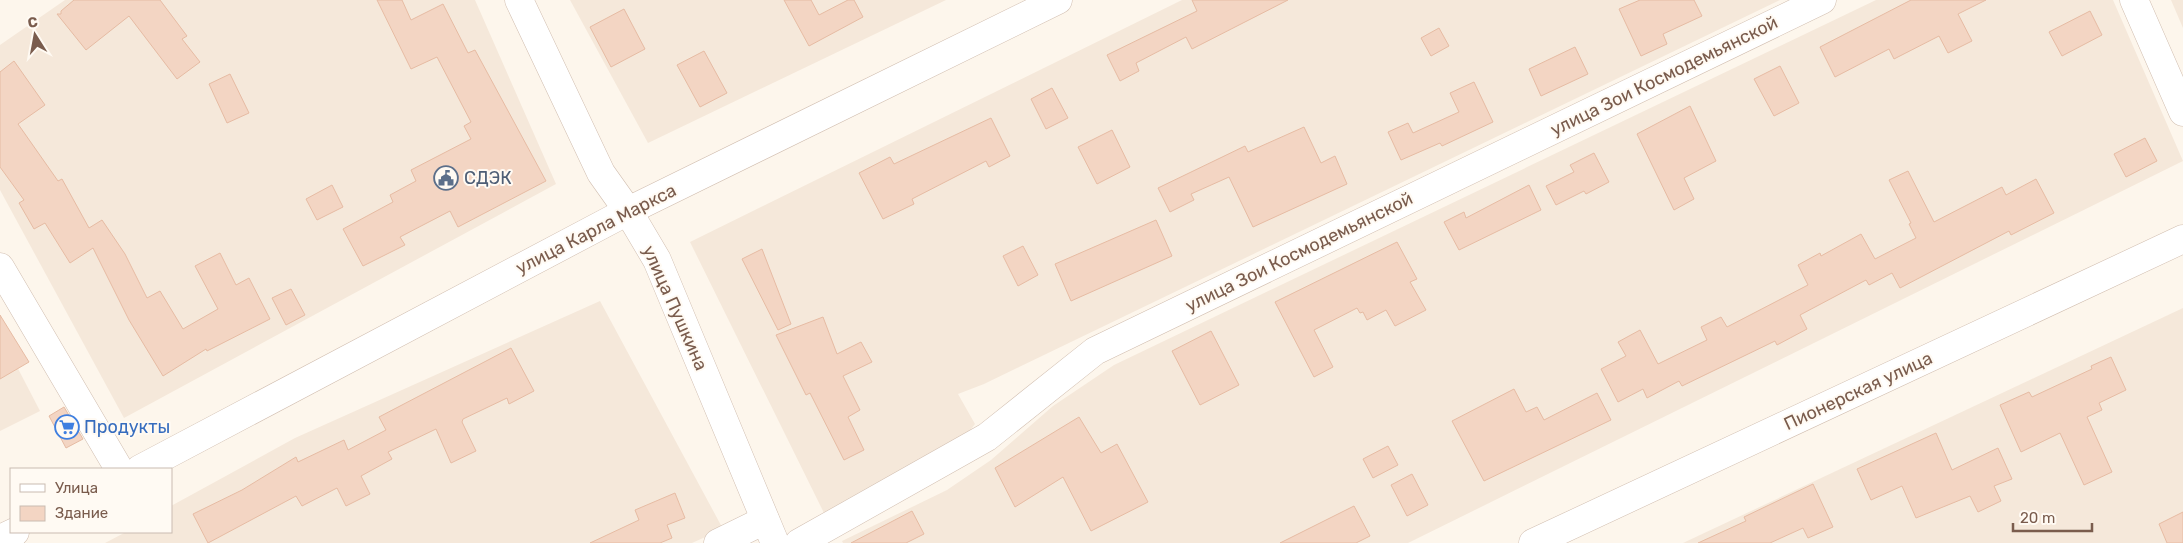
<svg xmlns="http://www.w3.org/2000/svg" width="2183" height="543" font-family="Rubik,sans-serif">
<rect width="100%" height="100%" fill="#fdf6ec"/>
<!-- residential -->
<g fill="#f5e8da">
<polygon points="65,0 475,0 556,184 124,418 0,190 0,45"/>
<polygon points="570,0 946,0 648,143"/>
<polygon points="1182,0 1780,0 984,384 958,394 975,424 965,437 825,515 690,242"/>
<polygon points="1876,0 2113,0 2183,161 1408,543 843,543 842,541 947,490 991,460 1053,406 1114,365"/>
<polygon points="2171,0 2183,0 2183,28"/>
<polygon points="600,301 723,529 692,543 105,543 126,532 171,532 171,506 295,438"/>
<polygon points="2183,308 2183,543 1683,543"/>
<polygon points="0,334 40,411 0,431"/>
</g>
<!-- building -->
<g fill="#f3d5c3" stroke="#e6bba3">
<polygon points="74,0 160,0 187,36 182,39 200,62 177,79 129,16 86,50 57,14 61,14 61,11"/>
<polygon points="377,0 402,0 411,20 443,4 468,53 475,50 546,181 458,227 450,211 400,237 405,245 363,266 343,229 393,202 390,195 416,181 411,170 471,139 464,126 471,122 437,57 411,69"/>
<polygon points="784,0 811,0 819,15 848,0 854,0 863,17 809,46"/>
<polygon points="1192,0 1288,0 1192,49 1186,37 1136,63 1139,71 1120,81 1107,55 1197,11"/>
<polygon points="1640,0 1694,0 1702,16 1663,34 1667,44 1641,56 1619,9"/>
<polygon points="1911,0 1986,0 1958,14 1972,41 1948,53 1939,36 1894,59 1889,49 1835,77 1820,47"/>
<polygon points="624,9 645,49 611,67 590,27"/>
<polygon points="2090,11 2102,35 2062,56 2049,32"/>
<polygon points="1439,28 1449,46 1431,56 1421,38"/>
<polygon points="1575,47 1588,74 1541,96 1529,69"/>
<polygon points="704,51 727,93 700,107 677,65"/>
<polygon points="14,61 45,105 18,124 58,181 62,179 89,228 102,220 125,254 147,298 160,291 183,329 218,309 195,266 220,253 236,285 249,278 270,319 207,351 206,349 163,376 129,320 93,248 70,263 45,223 34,229 19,203 24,200 0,167 0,72"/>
<polygon points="1780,66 1799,103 1774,116 1754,79"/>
<polygon points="230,74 249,113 227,123 209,84"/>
<polygon points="1474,82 1493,122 1442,146 1440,143 1401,160 1388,132 1408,123 1413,133 1459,112 1450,93"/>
<polygon points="1052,88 1068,118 1046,129 1031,99"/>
<polygon points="1690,106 1716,161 1684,178 1694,199 1674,210 1637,134"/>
<polygon points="991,118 1010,156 989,167 986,161 912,199 914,204 883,219 859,173 890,157 894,164"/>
<polygon points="1304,127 1321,163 1335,156 1347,184 1253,227 1229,177 1191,194 1194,200 1170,212 1158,188 1245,146 1248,152"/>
<polygon points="1112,130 1130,167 1097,184 1078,147"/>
<polygon points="2145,138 2157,161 2126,177 2114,154"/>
<polygon points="1594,153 1609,182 1586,194 1584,191 1556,205 1546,186 1574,172 1570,165"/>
<polygon points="1908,171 1934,222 2002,187 2006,195 2036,179 2054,213 2011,235 2009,231 1900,288 1892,273 1869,285 1866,280 1800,315 1807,329 1777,345 1775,341 1682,386 1679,381 1647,398 1643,389 1618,402 1601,369 1626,356 1618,342 1640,330 1658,364 1707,340 1701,327 1721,317 1727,327 1808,285 1798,265 1820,253 1821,256 1861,234 1875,259 1916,238 1909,224 1911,223 1889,180"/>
<polygon points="332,185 343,207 317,220 306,199"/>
<polygon points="1529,185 1541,210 1459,250 1444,222 1464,212 1466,218"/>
<polygon points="1156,220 1172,256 1071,301 1055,264"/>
<polygon points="1397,242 1417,279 1410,282 1426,310 1395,326 1386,310 1367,320 1363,312 1360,313 1357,308 1314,330 1333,367 1314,377 1275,302"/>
<polygon points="1023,246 1038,275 1018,286 1003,256"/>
<polygon points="762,249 791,324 778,330 742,259"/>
<polygon points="291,289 305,315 286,325 272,298"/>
<polygon points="0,315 29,362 0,379"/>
<polygon points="823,317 837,354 861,342 872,362 843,376 860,410 848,417 864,450 844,460 810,393 806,395 776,335"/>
<polygon points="1211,331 1239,385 1200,405 1172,351"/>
<polygon points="511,348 534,391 509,404 507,398 463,419 462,422 476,451 451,463 436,429 388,452 392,459 361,476 370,494 346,506 337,488 302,506 296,496 208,543 193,514 242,490 296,457 298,462 344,440 348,450 386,430 379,417"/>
<polygon points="2111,357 2126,390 2099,403 2102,410 2087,417 2112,472 2084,485 2060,433 2021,452 2000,405 2029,392 2032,397 2092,369 2091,366"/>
<polygon points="1514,389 1526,412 1537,407 1544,420 1597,393 1611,420 1484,481 1452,421"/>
<polygon points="64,407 83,439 66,448 49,416"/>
<polygon points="1079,417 1101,453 1117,444 1148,502 1091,531 1063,477 1015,507 995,468"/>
<polygon points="1936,433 1952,470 1998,448 2012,479 1994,486 2001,501 1978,512 1970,496 1916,518 1902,486 1871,500 1857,469"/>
<polygon points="1388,446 1398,465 1373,478 1363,459"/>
<polygon points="1412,474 1428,505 1407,516 1391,485"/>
<polygon points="1813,484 1833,527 1808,538 1803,528 1770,543 1698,543 1746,521 1744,517"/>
<polygon points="675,493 685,518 667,525 672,538 660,543 590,543 639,520 635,510"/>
<polygon points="1354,506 1370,536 1356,543 1280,543"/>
<polygon points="912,511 924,534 906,543 851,543"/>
<polygon points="2183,512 2183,543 2167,543 2159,524"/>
</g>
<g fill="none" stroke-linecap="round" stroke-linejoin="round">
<!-- minor casing -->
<g stroke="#d1beb0" stroke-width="29">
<g id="minor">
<polyline points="519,0 601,173 628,211 657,260 775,543"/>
<polyline points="2134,0 2183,112"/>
<polyline points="0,267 119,469"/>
<polyline points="140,469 628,211 1058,0"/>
<polyline points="0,539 15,532"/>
<polyline points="718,543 765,520"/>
<polyline points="799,543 987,437 1095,351 1822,0"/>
<polyline points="1533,543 2183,239"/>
</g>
</g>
<!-- minor -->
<use href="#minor" stroke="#fff" stroke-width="28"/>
</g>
<!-- icons -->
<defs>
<g id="civic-ring" transform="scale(1.25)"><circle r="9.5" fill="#fffaf3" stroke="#5c6f8a" stroke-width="1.5"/><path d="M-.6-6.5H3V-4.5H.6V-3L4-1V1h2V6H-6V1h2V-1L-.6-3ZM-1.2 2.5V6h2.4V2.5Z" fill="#5c6f8a"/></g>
<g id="supermarket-ring" transform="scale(1.25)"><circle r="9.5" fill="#fffaf3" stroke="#3f7fe0" stroke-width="1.5"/><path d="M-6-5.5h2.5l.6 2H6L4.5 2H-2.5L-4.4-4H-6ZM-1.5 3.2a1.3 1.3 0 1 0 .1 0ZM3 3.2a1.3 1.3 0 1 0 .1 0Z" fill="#3f7fe0"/></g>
</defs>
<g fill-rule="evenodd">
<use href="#civic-ring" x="446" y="178"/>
<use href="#supermarket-ring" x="67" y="427"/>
</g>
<g text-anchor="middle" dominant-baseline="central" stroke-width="4" stroke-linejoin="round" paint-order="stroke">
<!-- street labels -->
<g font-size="18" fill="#7a5c4d" stroke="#fffaf3">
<text transform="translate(1664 76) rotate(-26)">улица Зои Космодемьянской</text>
<text transform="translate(596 229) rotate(-27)">улица Карла Маркса</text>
<text transform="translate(1299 252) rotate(-26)">улица Зои Космодемьянской</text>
<text transform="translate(675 308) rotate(66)">улица Пушкина</text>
<text transform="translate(1858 391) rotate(-25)">Пионерская улица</text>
</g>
<!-- service labels -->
<g font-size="18" fill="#4e5e75" stroke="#fffaf3" text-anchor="start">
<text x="464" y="178">СДЭК</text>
</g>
<!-- shop labels -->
<g font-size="18" fill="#366cbe" stroke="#fffaf3" text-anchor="start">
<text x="84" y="427">Продукты</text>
</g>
</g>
<!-- legend -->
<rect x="10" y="468" width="162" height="65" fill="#fffaf3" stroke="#cabbb1"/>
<rect x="20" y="484" width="25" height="8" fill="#ffffff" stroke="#cabbb1"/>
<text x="55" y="493" font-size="15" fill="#7a5c4d">Улица</text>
<rect x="20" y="506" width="25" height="15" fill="#f3d5c3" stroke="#cabbb1"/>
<text x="55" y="518" font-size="15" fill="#7a5c4d">Здание</text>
<!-- north arrow -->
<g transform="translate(35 35) rotate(349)" stroke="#fffaf3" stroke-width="4" paint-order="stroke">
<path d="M0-4L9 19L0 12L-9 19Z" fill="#7a5c4d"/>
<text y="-8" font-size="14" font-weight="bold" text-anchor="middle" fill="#7a5c4d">С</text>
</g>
<!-- scale -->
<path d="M2013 523v8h79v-8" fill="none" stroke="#7a5c4d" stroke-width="2.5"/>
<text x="2020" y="523" font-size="15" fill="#7a5c4d" stroke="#fffaf3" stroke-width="4" paint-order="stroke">20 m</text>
</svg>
